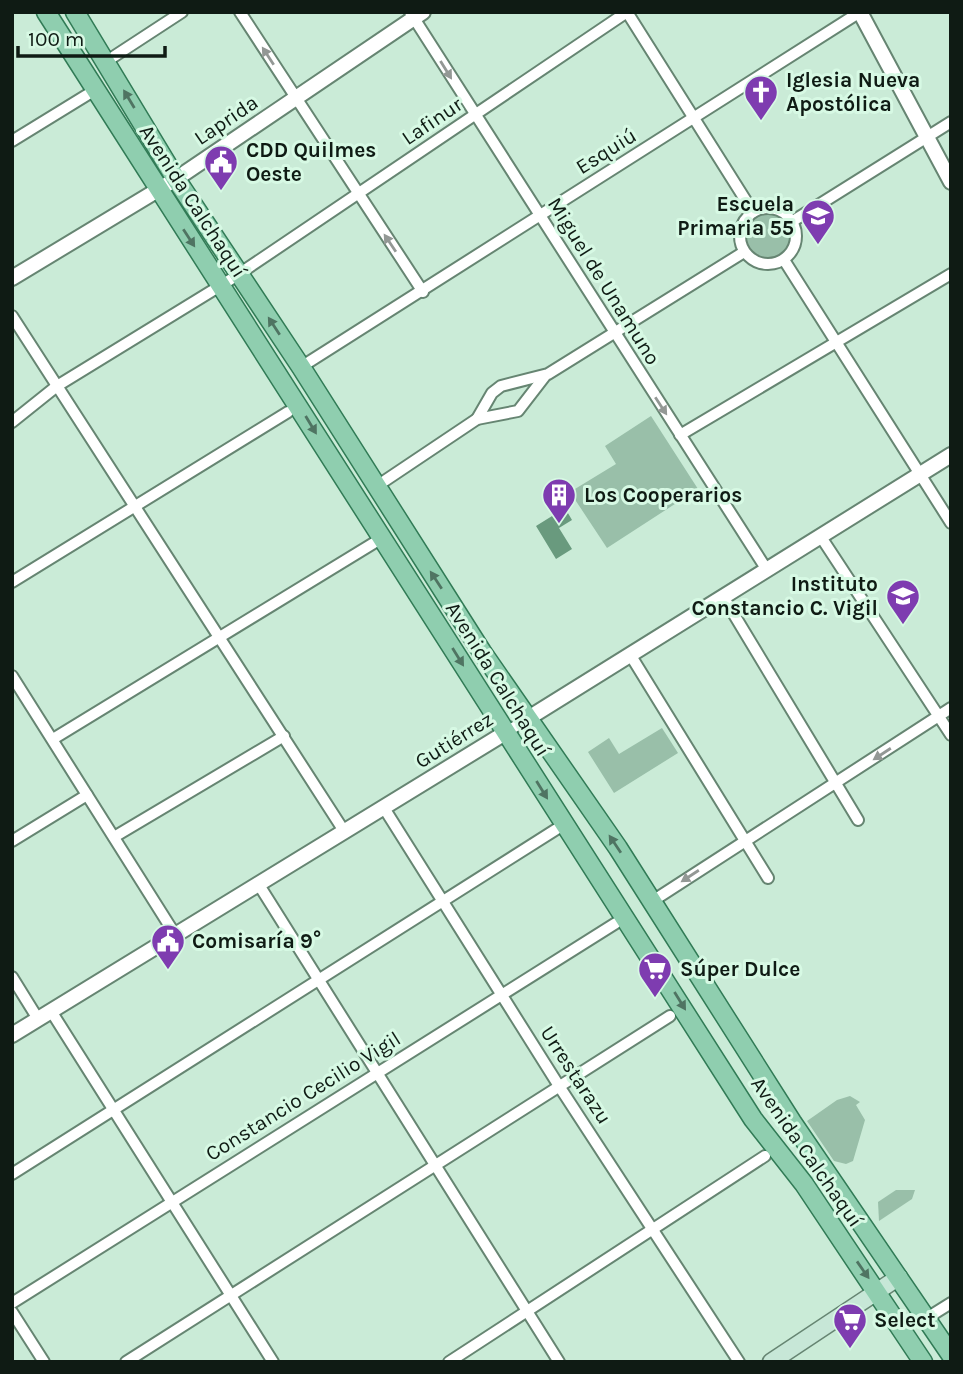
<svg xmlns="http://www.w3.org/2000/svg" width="963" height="1374" font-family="Karla,sans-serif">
<rect width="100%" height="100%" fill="#caebd7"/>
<!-- green -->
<g fill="#99bfa9">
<circle cx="769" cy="236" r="24"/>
<polygon points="651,416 698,489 607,548 570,492 616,464 605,446"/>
<polygon points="662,728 678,753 614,793 588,752 609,738 619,754"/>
<polygon points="850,1096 860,1102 856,1105 865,1120 853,1161 846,1164 834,1161 807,1121 837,1100"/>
<polygon points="896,1190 915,1190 912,1199 879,1221 878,1202"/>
</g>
<!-- water -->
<polygon fill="#699a7e" points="565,508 572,520 559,528 572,549 556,559 536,526"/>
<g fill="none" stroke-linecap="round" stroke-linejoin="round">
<!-- minor casing -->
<g stroke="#668572" stroke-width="14">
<g id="minor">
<polyline points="240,12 423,292"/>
<polyline points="410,12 767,570"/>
<polyline points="627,12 753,212"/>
<polyline points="107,61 182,12"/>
<polyline points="12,141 95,90"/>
<circle cx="768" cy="236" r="28"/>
<polyline points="793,221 951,122"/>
<polyline points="784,260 951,523"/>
<polyline points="12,316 344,831"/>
<polyline points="301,367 860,12"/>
<polyline points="477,419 492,393 501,386 548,374 744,252"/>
<polyline points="12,422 57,386 233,278 627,12"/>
<polyline points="680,435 951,274"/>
<polyline points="377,486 477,419 518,411 545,376"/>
<polyline points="821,537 951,735"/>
<polyline points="12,582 288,412"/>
<polyline points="724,598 858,820"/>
<polyline points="631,656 768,878"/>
<polyline points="12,676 176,936"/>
<polyline points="505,733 527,719"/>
<polyline points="53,739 382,538"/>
<polyline points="384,808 559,1086 739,1362"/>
<polyline points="114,837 284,736"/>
<polyline points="12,841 87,795"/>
<polyline points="259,885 559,1362"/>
<polyline points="651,902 951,708"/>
<polyline points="12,977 38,1019"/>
<polyline points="51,1011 273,1362"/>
<polyline points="12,1174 563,825"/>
<polyline points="12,1303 616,923"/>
<polyline points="12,1312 44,1362"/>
<polyline points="927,1318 951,1303"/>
<polyline points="126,1362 670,1016"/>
<polyline points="449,1362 765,1156"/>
</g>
</g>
<!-- tertiary casing -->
<g stroke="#668572" stroke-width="18">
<g id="tertiary">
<polyline points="860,12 951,182"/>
<polyline points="12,278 176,179 423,12"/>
<polyline points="527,719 951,455"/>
<polyline points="12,1035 505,733"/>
</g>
</g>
<!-- secondary casing -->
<g stroke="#668572" stroke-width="19">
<polyline id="secondary" points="771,1362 899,1277"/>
</g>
<!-- primary casing -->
<g stroke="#317b56" stroke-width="21">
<g id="primary">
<polyline points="46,12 753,1119 804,1184 923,1362"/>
<polyline points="75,12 176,179 301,367 482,652 618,848 792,1122 951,1355"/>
</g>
</g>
<!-- minor -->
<use href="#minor" stroke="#fff" stroke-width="10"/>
<!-- tertiary -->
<use href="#tertiary" stroke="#fff" stroke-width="14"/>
<!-- secondary -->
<use href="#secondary" stroke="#c7e7d7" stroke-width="16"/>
<!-- primary -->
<use href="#primary" stroke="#8fceaf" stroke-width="18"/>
</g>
<!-- one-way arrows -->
<defs><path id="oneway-solid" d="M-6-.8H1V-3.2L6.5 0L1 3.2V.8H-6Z" transform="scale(1.75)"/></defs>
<g fill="#939895">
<use href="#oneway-solid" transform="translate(268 56) rotate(-123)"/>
<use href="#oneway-solid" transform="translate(446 70) rotate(58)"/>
<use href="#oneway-solid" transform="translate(390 243) rotate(-124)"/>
<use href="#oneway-solid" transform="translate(661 406) rotate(57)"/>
<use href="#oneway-solid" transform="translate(882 754) rotate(147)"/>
<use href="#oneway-solid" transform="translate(690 876) rotate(147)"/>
</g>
<g fill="#4f7462">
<use href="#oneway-solid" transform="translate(129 99) rotate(-121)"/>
<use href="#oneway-solid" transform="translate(189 238) rotate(57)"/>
<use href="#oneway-solid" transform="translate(274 326) rotate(-123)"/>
<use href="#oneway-solid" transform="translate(311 425) rotate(59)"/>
<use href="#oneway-solid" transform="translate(436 580) rotate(-123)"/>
<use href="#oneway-solid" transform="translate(458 657) rotate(58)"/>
<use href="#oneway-solid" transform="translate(542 790) rotate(58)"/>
<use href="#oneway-solid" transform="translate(615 844) rotate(-124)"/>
<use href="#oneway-solid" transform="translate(680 1001) rotate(58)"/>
<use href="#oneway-solid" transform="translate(863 1270) rotate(55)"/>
</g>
<!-- icons -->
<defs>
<g id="church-pin" transform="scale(1.75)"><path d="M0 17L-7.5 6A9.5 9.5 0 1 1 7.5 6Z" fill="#7e3cb0" stroke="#d7f9e4"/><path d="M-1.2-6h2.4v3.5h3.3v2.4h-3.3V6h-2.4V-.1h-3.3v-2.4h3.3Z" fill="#fff"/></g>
<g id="civic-pin" transform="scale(1.75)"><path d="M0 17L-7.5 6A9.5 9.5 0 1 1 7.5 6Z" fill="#7e3cb0" stroke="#d7f9e4"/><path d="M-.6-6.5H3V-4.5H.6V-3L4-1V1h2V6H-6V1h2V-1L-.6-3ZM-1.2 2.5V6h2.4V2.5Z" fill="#fff"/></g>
<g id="school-pin" transform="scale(1.75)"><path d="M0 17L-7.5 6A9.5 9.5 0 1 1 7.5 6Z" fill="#7e3cb0" stroke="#d7f9e4"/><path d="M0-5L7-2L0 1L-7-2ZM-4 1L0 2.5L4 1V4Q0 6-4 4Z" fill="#fff"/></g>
<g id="building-pin" transform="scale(1.75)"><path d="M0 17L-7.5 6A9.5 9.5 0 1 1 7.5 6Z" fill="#7e3cb0" stroke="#d7f9e4"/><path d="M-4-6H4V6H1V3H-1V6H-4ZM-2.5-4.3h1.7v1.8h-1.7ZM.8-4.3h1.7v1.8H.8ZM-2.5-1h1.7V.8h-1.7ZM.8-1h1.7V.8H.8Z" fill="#fff"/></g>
<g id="supermarket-pin" transform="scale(1.75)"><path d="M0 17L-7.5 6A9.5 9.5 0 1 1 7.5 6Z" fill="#7e3cb0" stroke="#d7f9e4"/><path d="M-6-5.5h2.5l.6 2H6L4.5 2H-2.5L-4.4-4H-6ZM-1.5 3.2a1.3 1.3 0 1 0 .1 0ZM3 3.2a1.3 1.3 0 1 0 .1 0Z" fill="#fff"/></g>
</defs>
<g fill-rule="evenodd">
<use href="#church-pin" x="761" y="92"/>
<use href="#civic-pin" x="221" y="162"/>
<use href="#school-pin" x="818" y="216"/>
<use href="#building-pin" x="559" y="495"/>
<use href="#school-pin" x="903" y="596"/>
<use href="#civic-pin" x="168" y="941"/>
<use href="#supermarket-pin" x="655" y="969"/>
<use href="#supermarket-pin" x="850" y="1320"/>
</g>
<g text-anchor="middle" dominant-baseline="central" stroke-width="6" stroke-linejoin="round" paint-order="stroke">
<!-- poi labels -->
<g font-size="21" font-weight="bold" fill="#0f1b14" stroke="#d7f9e4" text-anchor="start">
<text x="786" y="80">Iglesia Nueva<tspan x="786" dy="24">Apostólica</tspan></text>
<text x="246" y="150">CDD Quilmes<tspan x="246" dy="24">Oeste</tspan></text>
<text x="794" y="204" text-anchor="end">Escuela<tspan x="794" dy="24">Primaria 55</tspan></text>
<text x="584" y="495">Los Cooperarios</text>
<text x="878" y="584" text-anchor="end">Instituto<tspan x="878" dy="24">Constancio C. Vigil</tspan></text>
<text x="192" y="941">Comisaría 9°</text>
<text x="680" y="969">Súper Dulce</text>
<text x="874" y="1320">Select</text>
</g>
<!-- street labels -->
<g font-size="21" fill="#0f1b14" stroke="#d7f9e4">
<text transform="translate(226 120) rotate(-34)">Laprida</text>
<text transform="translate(432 121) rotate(-34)">Lafinur</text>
<text transform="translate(606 151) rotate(-32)">Esquiú</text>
<text transform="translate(193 201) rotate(57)">Avenida Calchaquí</text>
<text transform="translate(604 281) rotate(58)">Miguel de Unamuno</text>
<text transform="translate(498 679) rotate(58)">Avenida Calchaquí</text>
<text transform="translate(454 740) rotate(-32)">Gutiérrez</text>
<text transform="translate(576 1075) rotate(57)">Urrestarazu</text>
<text transform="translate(303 1096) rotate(-32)">Constancio Cecilio Vigil</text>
<text transform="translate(807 1152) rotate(55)">Avenida Calchaquí</text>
</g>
</g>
<!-- border -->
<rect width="963" height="1374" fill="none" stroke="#0f1b14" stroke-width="28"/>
<!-- scale -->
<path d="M18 46v10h147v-10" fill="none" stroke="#0f1b14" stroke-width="3.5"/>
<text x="28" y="46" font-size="21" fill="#0f1b14" stroke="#d7f9e4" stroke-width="5" paint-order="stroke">100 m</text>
</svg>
